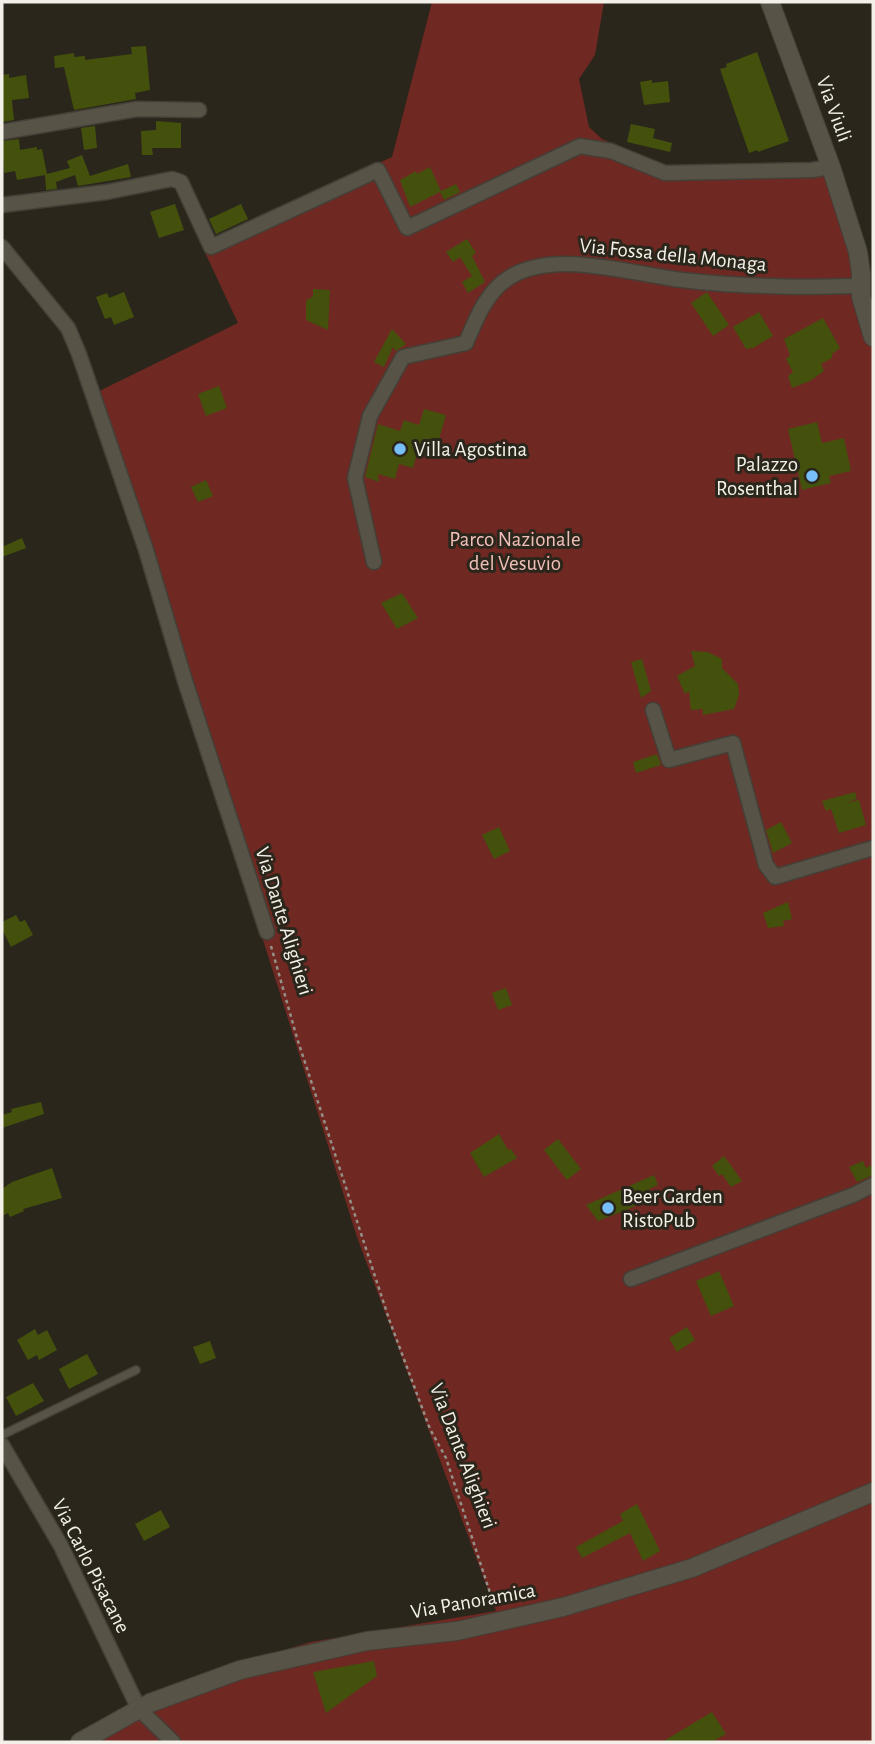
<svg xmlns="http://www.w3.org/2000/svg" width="875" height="1744" font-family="'Alegreya Sans',sans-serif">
<rect width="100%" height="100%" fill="#2a261b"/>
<!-- green -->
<polygon fill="#6f2822" points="432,2 604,2 595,55 579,79 589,127 602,139 672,167 832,162 873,321 873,1742 72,1742 120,1714 201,1675 311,1642 496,1611 357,1237 152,589 87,397 238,323 201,244 392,157"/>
<!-- building -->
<g fill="#44510c">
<polygon points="146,46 150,90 135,93 136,99 74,110 64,67 55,68 54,56 74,53 74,57 85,56 85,60 132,54 131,47"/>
<polygon points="757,52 789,141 758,152 757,150 749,153 720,69 727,67 726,64"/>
<polygon points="9,74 9,78 26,75 29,98 12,100 14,120 2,122 2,75"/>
<polygon points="652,80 652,83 668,81 670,102 644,105 640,82"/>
<polygon points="156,121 181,123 181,148 152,148 153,155 142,155 141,131 156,130"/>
<polygon points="631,124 655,129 653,138 672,143 670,152 627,142"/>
<polygon points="95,126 97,148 84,150 81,128"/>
<polygon points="19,139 20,150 37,147 37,150 42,149 47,174 70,168 67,161 82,155 90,176 128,164 131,177 78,186 75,175 56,182 57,189 46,190 45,175 17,180 15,171 4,173 2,141"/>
<polygon points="430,167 441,191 456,184 460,192 444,200 440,192 410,207 400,180 416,171 417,174"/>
<polygon points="175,204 184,230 159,238 150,212"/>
<polygon points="241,204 248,219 216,234 209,219"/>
<polygon points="467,239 476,253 472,256 485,282 468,293 462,282 472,276 460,257 453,262 446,252"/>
<polygon points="313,289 330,290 328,330 306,320 306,301 313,296"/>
<polygon points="124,292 134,317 114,325 111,317 105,319 96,297 107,293 109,298"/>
<polygon points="707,292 729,325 713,336 691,303"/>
<polygon points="759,312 773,336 753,348 746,349 733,327"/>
<polygon points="823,318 840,348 832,354 832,358 821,364 824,371 810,381 792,388 788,376 793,372 786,359 790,355 784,339"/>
<polygon points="392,329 406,344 396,351 393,347 384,367 374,362"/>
<polygon points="219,386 227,408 206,416 198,394"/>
<polygon points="424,409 446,415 438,443 433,442 428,457 417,454 413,468 399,464 395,479 378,474 379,482 365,477 378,424 400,431 404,420 419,425"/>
<polygon points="817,422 822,443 844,438 851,471 829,476 831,483 802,490 788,429"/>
<polygon points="206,480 213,496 198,502 191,487"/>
<polygon points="22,538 26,548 2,557 2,547"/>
<polygon points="402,593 418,618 397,629 381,603"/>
<polygon points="691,651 708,652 722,659 722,668 738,684 739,695 734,709 703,715 703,709 691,710 689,691 685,694 677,676 695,666"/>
<polygon points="642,659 651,691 641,698 631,662"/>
<polygon points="657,754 661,765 636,773 633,762"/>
<polygon points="855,792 857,799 846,803 859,800 866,825 839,833 831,809 826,811 822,801"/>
<polygon points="781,822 792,843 773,853 766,830"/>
<polygon points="499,827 510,851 494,859 482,835"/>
<polygon points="788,902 792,919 783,921 784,926 768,928 763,913"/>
<polygon points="16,915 20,922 25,920 33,935 11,947 2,929 2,922"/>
<polygon points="506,988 512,1005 498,1010 492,993"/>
<polygon points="41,1102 44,1114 2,1128 2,1115 12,1112 11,1109"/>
<polygon points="499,1134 508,1150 511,1149 517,1158 484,1177 470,1153"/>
<polygon points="558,1139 581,1169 567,1180 544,1150"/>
<polygon points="724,1156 742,1181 731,1187 722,1174 719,1176 712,1166"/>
<polygon points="863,1161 866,1168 871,1165 873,1175 857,1182 849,1167"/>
<polygon points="52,1168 62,1198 23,1209 24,1211 10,1217 8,1213 2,1216 2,1189 12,1182"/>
<polygon points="654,1175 658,1185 649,1189 653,1198 624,1211 598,1221 586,1205"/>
<polygon points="719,1271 734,1306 711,1316 696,1281"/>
<polygon points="687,1327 695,1340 677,1352 669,1338"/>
<polygon points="35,1329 38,1335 47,1330 57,1350 39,1360 37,1355 28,1360 17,1340"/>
<polygon points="210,1341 216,1358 200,1364 193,1347"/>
<polygon points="87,1354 98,1374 69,1389 59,1369"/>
<polygon points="33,1383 44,1401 16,1416 6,1397"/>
<polygon points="637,1504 660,1551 643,1561 630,1533 582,1558 576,1547 623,1521 620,1514"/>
<polygon points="161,1510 170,1527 144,1541 135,1524"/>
<polygon points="374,1661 377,1676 326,1713 313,1672"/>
<polygon points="712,1712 726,1734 712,1742 662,1742"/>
</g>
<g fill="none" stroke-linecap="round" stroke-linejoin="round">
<!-- service casing -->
<g stroke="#444038" stroke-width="10">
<polyline id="service" points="2,1435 136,1370"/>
</g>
<!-- minor casing -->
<g stroke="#444038" stroke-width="17">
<g id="minor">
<polyline points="2,132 137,109 199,110"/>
<polyline points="2,205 107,192 172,179 181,182 211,247 378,170 407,228 580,146 611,151 665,173 812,170 831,167"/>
<polyline points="2,247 68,328 79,354 146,550 185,681 267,932"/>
<path d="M374,562L355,478L370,416L403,357L466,343C476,319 486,292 510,277C553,251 622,271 668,278C701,283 736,285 769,286C799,288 830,286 860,286"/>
<polyline points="653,710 669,760 733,743 766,865 775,877 873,848"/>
<polyline points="631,1279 853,1195 873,1185"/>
<polyline points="2,1445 61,1546 139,1709 173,1742"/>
</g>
</g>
<!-- tertiary casing -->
<g stroke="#444038" stroke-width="20">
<g id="tertiary">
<polyline points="770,2 831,167 858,252 861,273 861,297 873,337"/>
<polyline points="80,1742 150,1703 240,1670 367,1641 457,1631 563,1607 692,1568 873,1492"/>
</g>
</g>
<!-- path -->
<polyline stroke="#959188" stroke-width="2.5" stroke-dasharray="3.5 3.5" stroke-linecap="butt" points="271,946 297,1038 389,1319 430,1429 446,1458 495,1608"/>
<!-- service -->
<use href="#service" stroke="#575347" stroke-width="7"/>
<!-- minor -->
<use href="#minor" stroke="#575347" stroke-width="14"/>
<!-- tertiary -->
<use href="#tertiary" stroke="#575347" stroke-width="18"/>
</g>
<!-- markers -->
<g fill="#78bff7" stroke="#2a261b" stroke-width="2.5">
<circle cx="400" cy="449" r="7"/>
<circle cx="812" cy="476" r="7"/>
<circle cx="608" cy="1208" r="7"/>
</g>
<g text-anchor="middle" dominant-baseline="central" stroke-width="6" stroke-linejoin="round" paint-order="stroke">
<!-- street labels -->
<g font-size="21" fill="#f3f0e9" stroke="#2a261b">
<text transform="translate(834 109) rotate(70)">Via Viuli</text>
<text transform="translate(673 255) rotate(6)">Via Fossa della Monaga</text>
<text transform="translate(284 921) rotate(73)">Via Dante Alighieri</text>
<text transform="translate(463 1456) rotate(69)">Via Dante Alighieri</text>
<text transform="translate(91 1566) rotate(63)">Via Carlo Pisacane</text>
<text transform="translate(473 1601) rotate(-10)">Via Panoramica</text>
</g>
<!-- poi labels -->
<g font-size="21" fill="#f3f0e9" stroke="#2a261b" text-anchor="start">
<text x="414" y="449">Villa Agostina</text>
<text x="798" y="464" text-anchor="end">Palazzo<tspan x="798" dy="24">Rosenthal</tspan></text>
<text x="622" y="1196">Beer Garden<tspan x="622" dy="24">RistoPub</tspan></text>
</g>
<!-- park labels -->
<g font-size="21" fill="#f0bfb8" stroke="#2a261b">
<text x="515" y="539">Parco Nazionale<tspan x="515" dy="24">del Vesuvio</tspan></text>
</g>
</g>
<!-- border -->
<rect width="875" height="1744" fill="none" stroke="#f3f0e9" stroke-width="7"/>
</svg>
